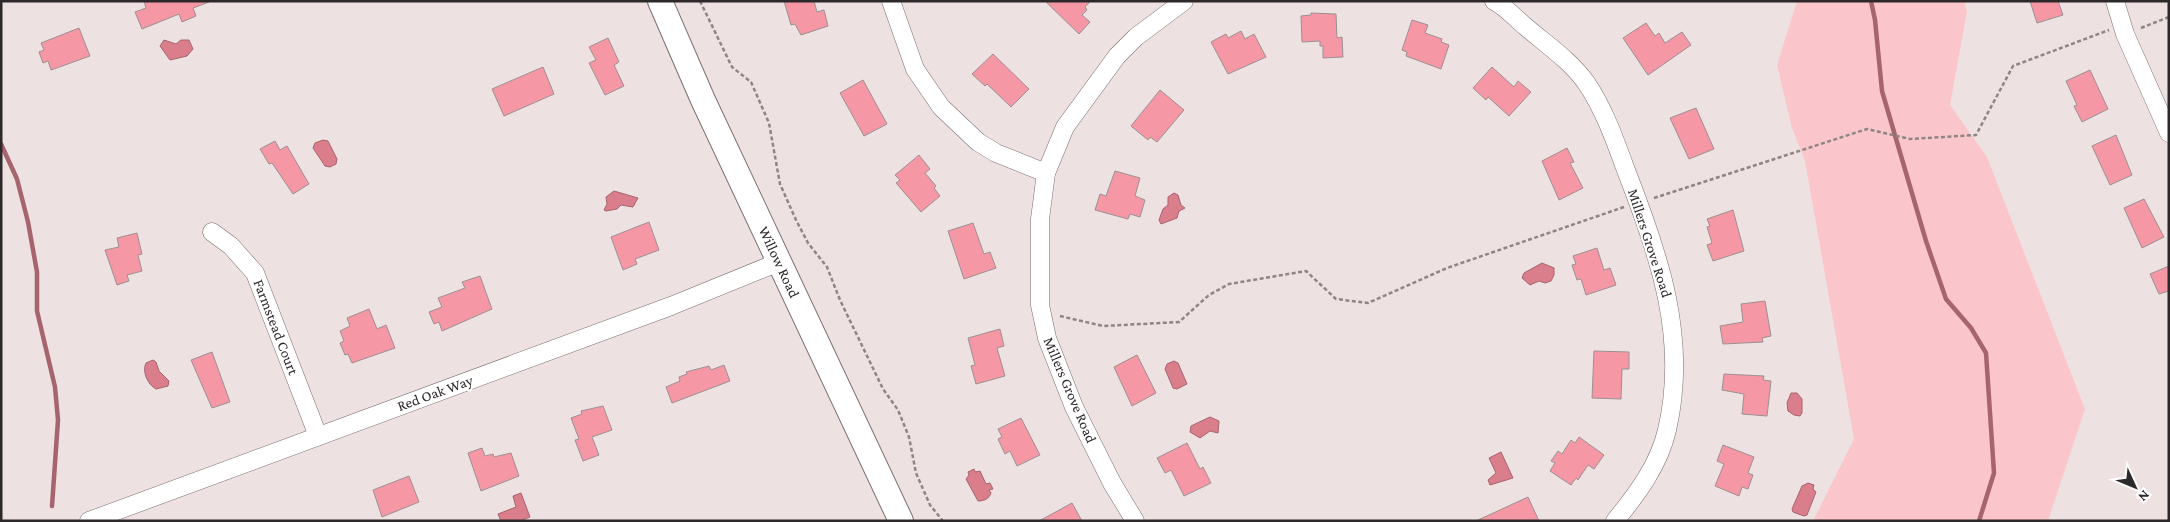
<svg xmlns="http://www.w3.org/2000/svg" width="2170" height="522" font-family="'Crimson Pro',serif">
<rect width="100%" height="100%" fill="#eee1e2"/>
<!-- green -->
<polygon fill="#fbc6cb" points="1797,1 1964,1 1967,11 1950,105 1987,157 2085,409 2048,521 1813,521 1854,439 1805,161 1792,128 1777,65"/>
<!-- water -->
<g fill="#da7e8b" stroke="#a6646e">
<polygon points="164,40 176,44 181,40 189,40 193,49 187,56 170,60 160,46"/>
<polygon points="323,140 328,141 337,159 336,164 330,167 325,166 313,148 315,143"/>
<polygon points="614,191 638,198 633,207 621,205 617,209 606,211 604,210 607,204 606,197"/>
<polygon points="1174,193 1178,195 1181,205 1185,208 1179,211 1177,218 1161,224 1159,220 1163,209 1168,205 1168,197"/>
<polygon points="1542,263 1554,268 1554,275 1551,281 1545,283 1539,281 1530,285 1522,278 1524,273"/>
<path d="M153,360L156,362L159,371L169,381L168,386L156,389C147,384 142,371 146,363Z"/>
<polygon points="1174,361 1178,363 1187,384 1177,389 1173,388 1165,369 1167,364"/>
<polygon points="1791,393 1797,393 1802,399 1802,413 1800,416 1794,415 1788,411 1787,403"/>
<polygon points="1210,417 1219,421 1218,433 1210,431 1200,438 1190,432 1191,426"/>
<polygon points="1501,452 1513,478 1490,485 1488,480 1496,473 1489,458"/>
<path d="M974,469L975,472L980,471L986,484L990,483L993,489L989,490L991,493C989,499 984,501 978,501L966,479L969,475L968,472Z"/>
<polygon points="1808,483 1814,485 1813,489 1816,492 1807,515 1804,516 1793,512 1792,509 1802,486"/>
<polygon points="521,493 530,517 520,521 501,521 498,514 516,507 513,496"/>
</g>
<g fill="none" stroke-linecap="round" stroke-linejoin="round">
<!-- stream -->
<g stroke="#a6646e" stroke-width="4.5">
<polyline points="1871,1 1875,20 1882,91 1926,241 1946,299 1971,328 1986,353 1994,473 1979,521"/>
<polyline points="1,144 17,179 28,222 37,272 37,311 55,387 58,420 52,506"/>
</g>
</g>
<!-- building -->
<g fill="#f597a4" stroke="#9c9091">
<polygon points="144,1 209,1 209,2 193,8 196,16 182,22 179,14 142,29 135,12 146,8"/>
<polygon points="784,1 814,1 817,12 824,10 828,26 801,35 795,24 791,25"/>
<polygon points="1045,1 1091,1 1085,7 1087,10 1082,15 1090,22 1079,34"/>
<polygon points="2030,1 2058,1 2063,15 2037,23"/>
<polygon points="1311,13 1336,14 1337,38 1342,37 1343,57 1323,58 1323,46 1320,46 1320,41 1302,42 1301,16 1311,15"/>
<polygon points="1412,20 1428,25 1425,33 1442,39 1441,42 1449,45 1441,69 1406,56 1407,52 1402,50"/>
<polygon points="1646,23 1655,36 1659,33 1665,43 1682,32 1691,45 1648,75 1623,38"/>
<polygon points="79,28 90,56 51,70 48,61 43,63 39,52 44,50 41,43"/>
<polygon points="1241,31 1245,39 1254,34 1266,57 1228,74 1211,42 1226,34 1228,38"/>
<polygon points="608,38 619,62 614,65 624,86 605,95 589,63 596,60 589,47"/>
<polygon points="993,54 1029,89 1011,107 987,84 985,86 972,74"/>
<polygon points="543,67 554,94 504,116 492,89"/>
<polygon points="1492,67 1514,87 1518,81 1531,92 1509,116 1488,97 1486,100 1473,88"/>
<polygon points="2090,70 2108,109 2082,122 2074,106 2077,105 2066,81"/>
<polygon points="863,80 887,124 864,136 840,93"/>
<polygon points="1160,90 1184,110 1157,142 1150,137 1148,140 1131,126"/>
<polygon points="1696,108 1714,149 1689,159 1670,118"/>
<polygon points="2116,135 2132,175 2110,185 2092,146"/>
<polygon points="275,141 280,150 287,146 309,184 293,194 272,163 269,164 260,149"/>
<polygon points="1567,148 1574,162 1570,163 1583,188 1559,200 1542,161"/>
<polygon points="919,155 930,169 925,173 936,186 934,188 940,196 921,212 896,183 900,180 895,175"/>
<polygon points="1115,171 1140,178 1135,196 1145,200 1140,217 1130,214 1128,219 1095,210 1100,194 1106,196"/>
<polygon points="2144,199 2164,237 2142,248 2124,208"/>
<polygon points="1733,210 1744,251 1713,261 1707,245 1712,243 1707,227 1710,226 1707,219"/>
<polygon points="649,222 659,250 635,259 637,264 623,270 611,237"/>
<polygon points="973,223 984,254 990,252 996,268 964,279 948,231"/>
<polygon points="137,233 142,254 138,255 142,271 127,275 129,281 117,285 105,250 119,247 117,238"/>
<polygon points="1597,248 1604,270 1610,268 1616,285 1586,295 1581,279 1577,280 1572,265 1576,264 1573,256"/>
<polygon points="2169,266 2169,291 2159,294 2150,274"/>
<polygon points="480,276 492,309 442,331 439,322 434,324 429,312 442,307 438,298 465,288 462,282"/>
<polygon points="1765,301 1771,336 1762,338 1763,342 1723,344 1720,326 1743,322 1741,304"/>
<polygon points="369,309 377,329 386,325 395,348 352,363 348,354 345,355 340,343 344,341 340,331 350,326 347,318"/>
<polygon points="1000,329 1004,346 997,348 1005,376 976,384 971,366 975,365 968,338"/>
<polygon points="1594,351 1629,352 1629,369 1622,369 1621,399 1592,398"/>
<polygon points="212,352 230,402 212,408 191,360"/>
<polygon points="1137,355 1156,393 1132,406 1114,367"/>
<polygon points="724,365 730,381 672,403 666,387 680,381 679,377 687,374 686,372 709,366 711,370"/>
<polygon points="1724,374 1764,376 1763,380 1771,381 1767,416 1742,414 1744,394 1722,390"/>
<polygon points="603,406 612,430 592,437 599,455 583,461 575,440 579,439 571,418 582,414 581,411"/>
<polygon points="1021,418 1040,455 1017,466 1010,451 1005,454 998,439 1002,437 998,429"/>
<polygon points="1579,437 1604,455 1594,469 1588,465 1578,480 1576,478 1571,485 1550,471 1555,463 1551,461 1558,451 1562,454 1571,440 1575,443"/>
<polygon points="1187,443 1200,469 1203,467 1211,483 1184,496 1171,470 1165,473 1157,458"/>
<polygon points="1723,445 1754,457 1748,473 1753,475 1748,489 1742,487 1739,496 1715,486 1724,464 1717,461"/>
<polygon points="482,448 485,456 493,454 494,457 511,453 519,476 481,491 468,453"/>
<polygon points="409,476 419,502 382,517 373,490"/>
<polygon points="1528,497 1539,521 1476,521"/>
<polygon points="1072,503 1082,521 1039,521"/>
</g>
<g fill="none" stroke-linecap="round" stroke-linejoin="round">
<!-- street casing -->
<g stroke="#7b6f70" stroke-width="19">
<g id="street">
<polyline points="891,1 915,69 941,107 978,142 996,153 1046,173"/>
<path d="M1494,1C1506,7 1516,19 1526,27C1547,45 1571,61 1587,84C1605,111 1616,143 1627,173C1660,257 1688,340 1667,430C1659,465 1637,494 1615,521"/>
<polyline points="2115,1 2125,34 2169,133"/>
<polyline points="212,232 231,246 255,273 318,436"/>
<polyline points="89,521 671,306 779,262"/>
<polyline points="1135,521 1112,483 1074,407 1047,338 1040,305 1040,219 1046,173 1065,127 1117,56 1136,37 1184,1"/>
</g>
</g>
<!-- secondary casing -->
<g stroke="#7b6f70" stroke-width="26">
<polyline id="secondary" points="660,1 703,100 901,521"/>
</g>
<!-- path -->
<g stroke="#8e8586" stroke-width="2.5" stroke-dasharray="4 2.5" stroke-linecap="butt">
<polyline points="700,1 732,67 751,82 769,123 780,184 796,220 808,243 827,267 840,300 883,389 898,410 909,437 916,473 930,505 943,521"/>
<polyline points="2141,28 2169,17"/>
<polyline points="1654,198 1867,129 1910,139 1976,135 2013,66 2109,30"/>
<polyline points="1060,316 1103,326 1179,322 1209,295 1229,284 1306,271 1336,299 1368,303 1447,268 1624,207"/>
</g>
<!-- street -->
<use href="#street" stroke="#fff" stroke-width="18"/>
<!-- secondary -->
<use href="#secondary" stroke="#fff" stroke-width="24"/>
</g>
<g text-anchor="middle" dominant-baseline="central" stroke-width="4" stroke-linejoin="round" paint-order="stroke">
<!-- street labels -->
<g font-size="15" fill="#2d2829" stroke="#fff">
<text transform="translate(1650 243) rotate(72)">Millers Grove Road</text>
<text transform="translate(779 262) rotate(65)">Willow Road</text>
<text transform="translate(276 327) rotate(69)">Farmstead Court</text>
<text transform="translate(1070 390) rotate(67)">Millers Grove Road</text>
<text transform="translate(435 393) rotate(-20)">Red Oak Way</text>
</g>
</g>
<!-- border -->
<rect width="2170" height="522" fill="none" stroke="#2d2829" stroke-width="5"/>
<!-- north arrow -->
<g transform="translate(2135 487) rotate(134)" stroke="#ffffff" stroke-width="4" paint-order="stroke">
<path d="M0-4L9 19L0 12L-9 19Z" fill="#2d2829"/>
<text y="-8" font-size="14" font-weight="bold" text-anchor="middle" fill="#2d2829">N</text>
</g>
</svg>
